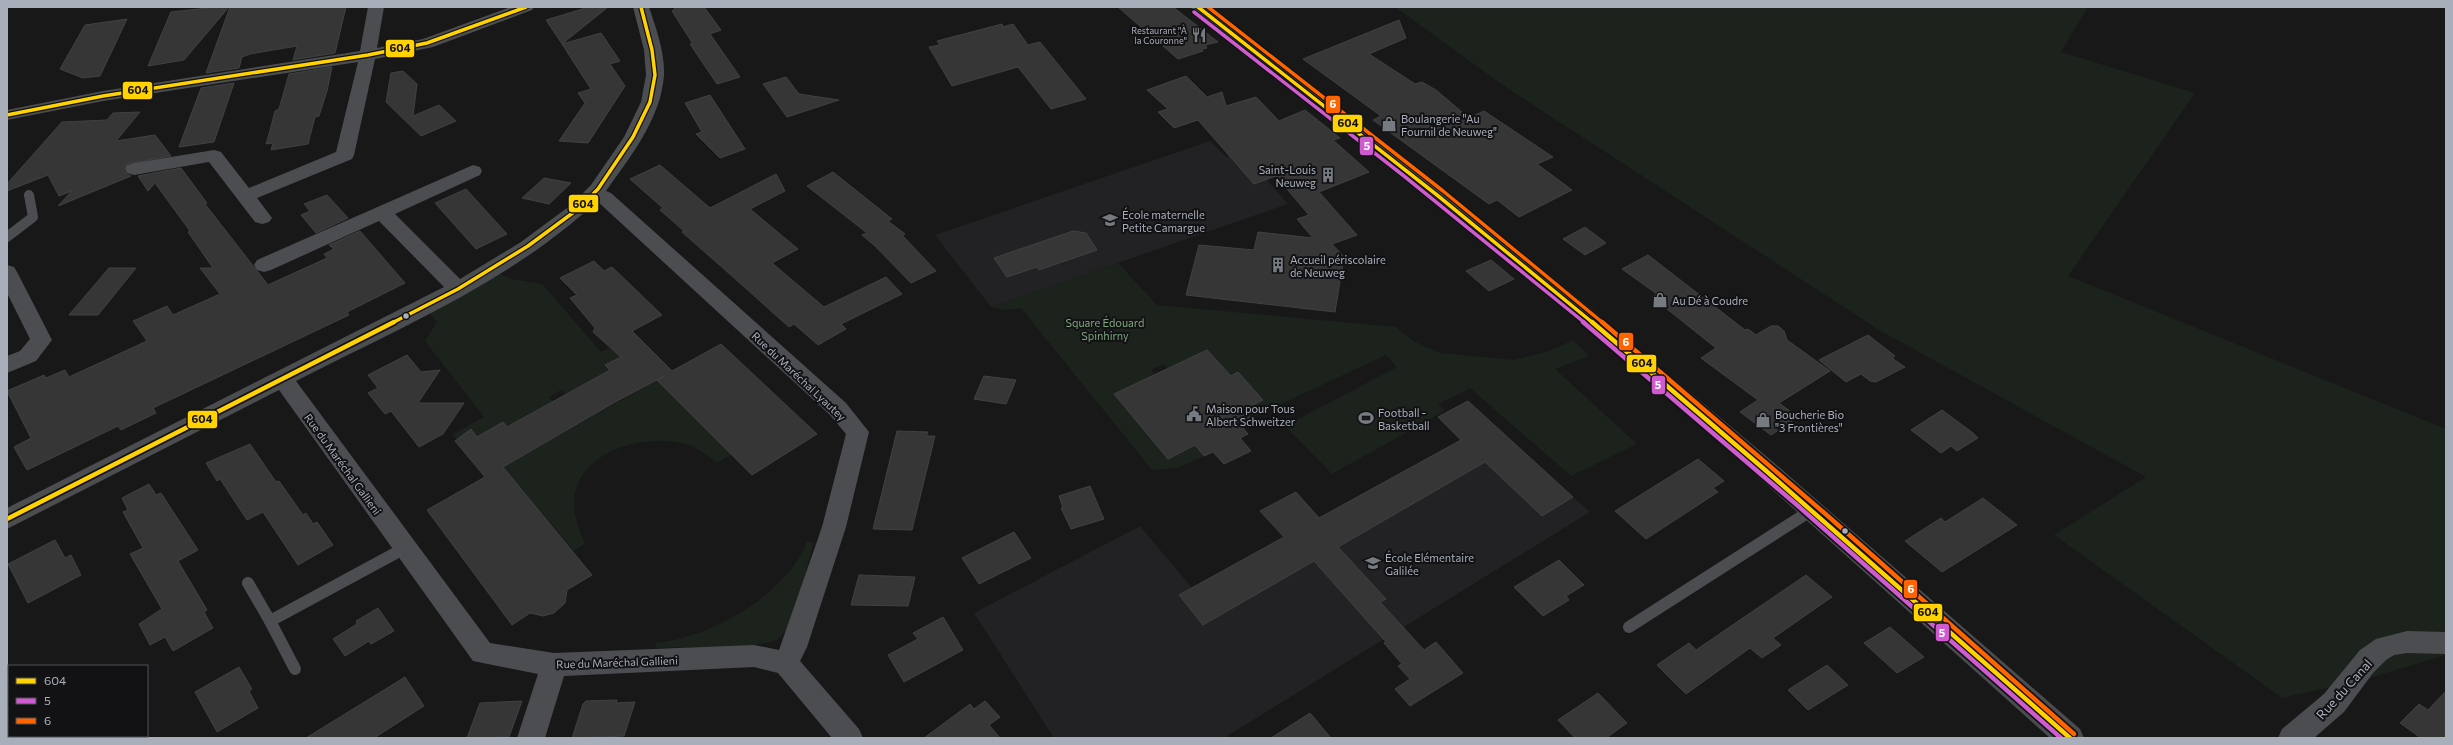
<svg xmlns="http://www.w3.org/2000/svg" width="2453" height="745" font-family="Commissioner,sans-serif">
<rect width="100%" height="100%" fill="#181818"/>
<!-- built -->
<g fill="#222224">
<polygon points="1210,141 1226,157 1244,154 1288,204 991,307 935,235"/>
<polygon points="1468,401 1590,512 1224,738 1054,738 974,613 1140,526 1192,588 1284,538 1260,511 1296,492 1320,518 1461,440 1438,417"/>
</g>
<!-- green -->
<g fill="#1b231c">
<polygon points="1395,7 2088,7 2061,52 2195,93 2068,276 2446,429 2446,655 2362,680 2282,698 2054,535 2146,477 1879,330 1507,88"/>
<polygon points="1118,263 1157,305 1396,327 1413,341 1440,353 1514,360 1549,351 1573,340 1589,356 1555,369 1637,444 1571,476 1470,388 1438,404 1445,411 1332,474 1285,426 1397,367 1386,355 1251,418 1243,410 1263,399 1238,373 1231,376 1207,350 1168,368 1164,364 1151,370 1155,375 1114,394 1168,459 1195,445 1204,456 1178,468 1152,470 1021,308 1005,310 991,307"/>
<polygon points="492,270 511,279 542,284 601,352 635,335 622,363 618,359 605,365 610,370 566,394 561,390 549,397 553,402 507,427 503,422 490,429 494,435 464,451 453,434 484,417 425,341 437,322 425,307"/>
<path d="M657,380L732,454L717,463C708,457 699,448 689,445C649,432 578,449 574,500C573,515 579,529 585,543L574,551L503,467Z"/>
<path d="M807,542H814C807,564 795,625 779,638C765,650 678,647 655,648L656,643C712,637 785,596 807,542Z"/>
</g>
<!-- building -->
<g fill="#363637" stroke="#404144">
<polygon points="217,7 229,7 184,60 148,66 171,12"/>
<polygon points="230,7 346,7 335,53 293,60 297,46 250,54 242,57 239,68 206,73"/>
<polygon points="589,7 608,7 562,44 546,20"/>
<polygon points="673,7 704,7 721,30 710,34 740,77 717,84 690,44 693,44 672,11 675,9"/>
<polygon points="1118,7 1173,7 1218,42 1205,45 1207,48 1202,49 1203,51 1178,59"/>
<polygon points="127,19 100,76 83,78 60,69 85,25"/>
<polygon points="1399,20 1406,38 1369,54 1415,84 1422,82 1436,90 1469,118 1484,111 1553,157 1537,164 1572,190 1519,217 1497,200 1489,204 1373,120 1381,116 1303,59"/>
<polygon points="1002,24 1003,27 1013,24 1028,45 1040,42 1086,99 1051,109 1018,67 952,86 929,47 940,45 937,41"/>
<polygon points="601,33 620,61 610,64 625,86 588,143 559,141 585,103 578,93 591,89 562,44"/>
<polygon points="332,67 327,91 319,116 315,117 308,144 271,150 273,143 266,144 269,134 275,111 279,109 289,74"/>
<polygon points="403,71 417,84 413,116 439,105 456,121 421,136 386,102 391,73"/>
<polygon points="1186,76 1207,97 1222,92 1226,106 1256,97 1279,121 1305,110 1340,138 1333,140 1369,172 1319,192 1357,235 1332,244 1344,257 1335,312 1186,295 1199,245 1254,250 1258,232 1313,238 1297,219 1309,215 1276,176 1254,184 1198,120 1174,128 1158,112 1168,109 1147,90"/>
<polygon points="786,77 799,94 839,100 787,117 763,84"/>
<polygon points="234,83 214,142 179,147 201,88"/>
<polygon points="710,95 745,149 720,158 696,134 702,132 685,103"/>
<polygon points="140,112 116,141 155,135 171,156 127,164 124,170 127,174 131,176 58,206 72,191 59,196 48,175 7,191 7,184 62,122 107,120 113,113"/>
<polygon points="660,165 710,208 776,174 785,191 750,209 798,249 772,263 824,307 886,277 902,294 841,324 846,329 818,345 794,324 789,327 732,276 682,232 684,231 660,210 663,208 630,179"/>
<polygon points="181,168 207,203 205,204 268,285 327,258 324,254 334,249 329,245 360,231 405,283 347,312 349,315 153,408 156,413 121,430 118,426 27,470 14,447 31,438 7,391 44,375 46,378 65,370 69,377 147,341 133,321 167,306 173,315 220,294 200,268 213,268 188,232 190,231 155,183 148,191 138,176"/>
<polygon points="833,172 892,219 888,221 905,234 902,235 936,271 911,283 875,246 862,235 867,233 807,186"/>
<polygon points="544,178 571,183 549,204 522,198"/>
<polygon points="466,189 507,234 476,249 435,203"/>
<polygon points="327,195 348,218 316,233 301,215 310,211 304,204"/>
<polygon points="1585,227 1606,243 1585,255 1563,239"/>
<polygon points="1073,231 1086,233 1097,250 1039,270 1037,267 1007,277 994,258"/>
<polygon points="1648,255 1745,330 1748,329 1756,335 1771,326 1778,326 1784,331 1787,340 1830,371 1779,403 1798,417 1771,435 1740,412 1758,400 1701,358 1716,348 1652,297 1657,294 1622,269"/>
<polygon points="1491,260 1514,279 1489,291 1466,271"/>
<polygon points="594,261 604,271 612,267 662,315 632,331 672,371 721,344 817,434 752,475 657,380 664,376 617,401 503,467 592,575 567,590 565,603 554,613 543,616 530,613 512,625 427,510 485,477 455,441 471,429 477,437 503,422 507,427 610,370 605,365 621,357 593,332 595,328 570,298 577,295 560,278"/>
<polygon points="109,268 136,268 98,315 69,315"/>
<polygon points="1868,335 1895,356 1892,358 1905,367 1876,382 1870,381 1861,374 1846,382 1819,360"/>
<polygon points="1207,350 1231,376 1238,372 1263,400 1243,410 1250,418 1239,423 1248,434 1240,438 1251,451 1224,464 1213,452 1204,456 1195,445 1168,459 1114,394"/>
<polygon points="407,355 421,372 440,370 418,403 464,403 443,434 419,447 391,411 385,414 368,393 378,388 368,375"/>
<polygon points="984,376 1016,380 1006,404 974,399"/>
<polygon points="1468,401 1573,497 1542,516 1485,462 1338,547 1386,599 1380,602 1424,650 1436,642 1463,673 1410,706 1395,689 1410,679 1398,666 1402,664 1384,643 1386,642 1314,561 1203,625 1179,595 1284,537 1260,511 1296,492 1319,518 1461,440 1438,417"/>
<polygon points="1942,410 1973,433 1978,438 1957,451 1951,446 1941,453 1911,430"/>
<polygon points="897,431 928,432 926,436 935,436 912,530 873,529"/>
<polygon points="250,444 276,482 279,481 303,515 306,513 313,524 317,522 333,545 298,565 263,512 247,520 220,479 217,481 206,463"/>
<polygon points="1698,459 1724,481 1713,488 1718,492 1646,539 1615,511"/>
<polygon points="149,484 156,495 161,493 198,550 178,561 207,610 204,612 213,628 173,651 165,637 150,645 139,624 162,609 130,554 143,548 123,512 128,510 122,498"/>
<polygon points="1090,486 1104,519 1071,529 1061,508 1063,508 1059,496"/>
<polygon points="1983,498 2017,525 1942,572 1905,541 1941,518 1945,522"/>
<polygon points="1014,532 1031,558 979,584 962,558"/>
<polygon points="55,540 65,558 71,555 81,575 28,603 8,564"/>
<polygon points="1559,560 1584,585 1566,596 1569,600 1543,616 1514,587"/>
<polygon points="859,575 915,577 908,606 851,605"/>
<polygon points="1806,575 1832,597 1773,638 1781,645 1762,658 1750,648 1686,694 1657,665 1689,643 1696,650"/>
<polygon points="378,608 394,631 371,644 369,641 345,656 333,639 357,624 356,621"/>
<polygon points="943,617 963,650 904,682 888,655 918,639 913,633"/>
<polygon points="1890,627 1924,657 1897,673 1864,643"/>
<polygon points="1827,665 1848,685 1808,710 1788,690"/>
<polygon points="239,667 252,689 249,691 258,708 217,732 195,692"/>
<polygon points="405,677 424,706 374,738 306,738"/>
<polygon points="2446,691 2446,738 2421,738 2400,723 2419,704 2428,710"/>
<polygon points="1598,693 1627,723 1606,738 1575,738 1558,720"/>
<polygon points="617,700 616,703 635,702 624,736 572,738 583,704 586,701"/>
<polygon points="522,701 509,737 467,738 480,703"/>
<polygon points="985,701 1000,717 989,725 1000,738 924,738 970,704 974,709"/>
<polygon points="1310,713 1331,738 1271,738"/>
</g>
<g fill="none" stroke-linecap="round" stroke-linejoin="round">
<!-- lane-far1 -->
<polyline stroke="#4c4d51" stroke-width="10" points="7,237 33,217 29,195"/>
<!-- lane -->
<g stroke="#4c4d51" stroke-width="12">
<polyline points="248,583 270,621 405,548"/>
<polyline points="270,621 295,669"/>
<polyline points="1629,627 1812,510"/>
</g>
<!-- street -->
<g fill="#4c4d51" fill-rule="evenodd">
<polygon points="368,7 384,7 377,48 423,39 511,7 534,7 532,10 433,47 375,59 354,155 352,159 257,198 272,218 269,222 262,224 255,222 209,162 134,175 127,173 125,169 127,165 134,163 214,150 221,152 249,188 336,152 358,62 103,101 7,120 7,110 103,91 360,51"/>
<path d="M633,7H649C656,28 665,53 664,75C661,119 630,157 606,191L611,193L846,403L869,432L846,527L807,647L800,661L859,729L863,738H832L778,673L754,667L564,676L545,738H517L538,674L473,661L279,390L7,529V508L444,287L379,221L271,270L264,272L257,270L254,265L257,260L473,165L480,167L482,171L480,175L395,214L460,279L521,242L571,205L591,185L624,137L641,102L646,75L644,50ZM597,201L830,415L846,434L822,527L779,650L754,645L554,653L490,643L296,381C399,328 512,281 597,201Z"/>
<polygon points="7,265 14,267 17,272 52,340 36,361 7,373 7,356 20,351 30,339 7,293"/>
<polygon points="2407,631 2446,632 2446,654 2407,653 2394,655 2386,660 2373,673 2344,712 2314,738 2278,738 2282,729 2324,694 2360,650 2376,639"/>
</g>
<!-- secondary -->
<polygon fill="#4a4c4f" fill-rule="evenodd" points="1190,7 1208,7 1444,190 1586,305 1773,462 2080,729 2084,738 2050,738 1756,475 1572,315 1430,198"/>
<!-- bus-1-far1 casing -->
<g stroke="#121214" stroke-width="6">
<g id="bus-1-far1">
<polyline points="1198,7 1437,195 1593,323"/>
<polyline points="7,115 103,96 368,55 427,43 526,7"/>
<polyline points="392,323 458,289 528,246 578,209 598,189 633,137 650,102 655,75 652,50 641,7"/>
</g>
</g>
<!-- bus-1 casing -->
<g stroke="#121214" stroke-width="8">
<g id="bus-1">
<polyline points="1592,322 1764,469 2070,738"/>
<polyline points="7,519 394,322"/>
</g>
</g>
<!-- bus-2-far1 casing -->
<g stroke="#121214" stroke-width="6">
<polyline id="bus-2-far1" points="1194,12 1404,176 1585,323"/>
</g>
<!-- bus-2 casing -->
<g stroke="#121214" stroke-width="8">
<polyline id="bus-2" points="1583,322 1797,505 2061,738"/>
</g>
<!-- bus-3-far1 casing -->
<g stroke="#121214" stroke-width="6">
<polyline id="bus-3-far1" points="1208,7 1443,191 1603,323"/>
</g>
<!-- bus-3 casing -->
<g stroke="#121214" stroke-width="8">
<polyline id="bus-3" points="1602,322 1829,517 2074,734"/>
</g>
<!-- bus-1-far1 -->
<use href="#bus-1-far1" stroke="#ffd200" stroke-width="3.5"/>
<!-- bus-1 -->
<use href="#bus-1" stroke="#ffd200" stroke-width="4.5"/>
<!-- bus-2-far1 -->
<use href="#bus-2-far1" stroke="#d05ad0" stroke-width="3.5"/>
<!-- bus-2 -->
<use href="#bus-2" stroke="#d05ad0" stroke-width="4.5"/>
<!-- bus-3-far1 -->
<use href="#bus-3-far1" stroke="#ff6400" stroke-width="3.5"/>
<!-- bus-3 -->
<use href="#bus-3" stroke="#ff6400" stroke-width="4.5"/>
</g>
<!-- icons -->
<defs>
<g id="restaurant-bare" transform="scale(1.2)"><path d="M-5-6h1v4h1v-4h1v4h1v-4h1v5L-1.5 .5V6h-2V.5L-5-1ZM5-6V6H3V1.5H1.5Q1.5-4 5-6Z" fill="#767a81" stroke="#121214" stroke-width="2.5" paint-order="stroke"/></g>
<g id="shop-bare" transform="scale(1.2)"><path d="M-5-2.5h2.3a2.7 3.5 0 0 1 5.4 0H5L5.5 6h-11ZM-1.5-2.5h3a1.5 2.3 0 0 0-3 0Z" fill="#767a81" stroke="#121214" stroke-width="2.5" paint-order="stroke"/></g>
<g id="building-bare" transform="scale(1.2)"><path d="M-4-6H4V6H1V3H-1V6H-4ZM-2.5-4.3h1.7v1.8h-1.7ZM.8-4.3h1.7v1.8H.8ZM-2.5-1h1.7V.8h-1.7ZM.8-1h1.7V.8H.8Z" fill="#767a81" stroke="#121214" stroke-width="2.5" paint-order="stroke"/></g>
<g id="school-bare" transform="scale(1.2)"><path d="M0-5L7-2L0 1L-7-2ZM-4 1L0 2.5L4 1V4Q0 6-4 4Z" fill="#767a81" stroke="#121214" stroke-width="2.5" paint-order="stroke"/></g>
<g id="civic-bare" transform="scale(1.2)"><path d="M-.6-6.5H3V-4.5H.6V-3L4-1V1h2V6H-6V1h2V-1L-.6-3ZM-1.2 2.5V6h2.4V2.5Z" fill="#767a81" stroke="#121214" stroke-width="2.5" paint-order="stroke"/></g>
<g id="stadium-bare" transform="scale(1.2)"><path d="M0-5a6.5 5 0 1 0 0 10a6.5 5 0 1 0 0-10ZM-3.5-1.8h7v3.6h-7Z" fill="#767a81" stroke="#121214" stroke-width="2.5" paint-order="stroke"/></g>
</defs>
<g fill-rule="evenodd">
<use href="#restaurant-bare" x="1199" y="35"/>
<use href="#shop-bare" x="1389" y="124"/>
<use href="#building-bare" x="1328" y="175"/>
<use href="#school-bare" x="1110" y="220"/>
<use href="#building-bare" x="1278" y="265"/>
<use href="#shop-bare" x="1660" y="300"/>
<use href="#civic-bare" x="1194" y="414"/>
<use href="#stadium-bare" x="1366" y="418"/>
<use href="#shop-bare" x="1763" y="420"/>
<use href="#school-bare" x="1373" y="563"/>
</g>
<!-- markers -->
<g fill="#a8afba" stroke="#121214" stroke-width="1.5">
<circle cx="406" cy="316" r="3.5"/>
<circle cx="1845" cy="531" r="3.5"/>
</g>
<g text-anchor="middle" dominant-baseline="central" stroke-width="4" stroke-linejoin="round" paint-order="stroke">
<!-- far-poi labels -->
<g font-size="9" fill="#a8afba" stroke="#121214" text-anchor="end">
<text x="1187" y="30">Restaurant "À<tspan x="1187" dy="10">la Couronne"</tspan></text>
</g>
<!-- poi labels -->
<g font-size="11" fill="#a8afba" stroke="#121214" text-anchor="start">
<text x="1401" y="118">Boulangerie "Au<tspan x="1401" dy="13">Fournil de Neuweg"</tspan></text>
<text x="1316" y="169" text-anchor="end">Saint-Louis<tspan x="1316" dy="13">Neuweg</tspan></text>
<text x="1122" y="214">École maternelle<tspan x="1122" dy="13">Petite Camargue</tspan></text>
<text x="1290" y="259">Accueil périscolaire<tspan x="1290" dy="13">de Neuweg</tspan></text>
<text x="1672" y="300">Au Dé à Coudre</text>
<text x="1206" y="408">Maison pour Tous<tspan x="1206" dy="13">Albert Schweitzer</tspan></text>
<text x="1378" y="412">Football -<tspan x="1378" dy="13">Basketball</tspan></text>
<text x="1775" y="414">Boucherie Bio<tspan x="1775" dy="13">"3 Frontières"</tspan></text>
<text x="1385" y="557">École Elémentaire<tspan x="1385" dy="13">Galilée</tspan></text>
</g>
<!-- park labels -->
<g font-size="11" fill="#7ea77d" stroke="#121214">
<text x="1105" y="322">Square Édouard<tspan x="1105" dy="13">Spinhirny</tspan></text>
</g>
<!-- street labels -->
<g font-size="11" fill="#a8afba" stroke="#121214">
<text transform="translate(799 376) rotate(43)">Rue du Maréchal Lyautey</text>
<text transform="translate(343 464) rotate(54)">Rue du Maréchal Gallieni</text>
<text transform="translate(617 662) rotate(-2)">Rue du Maréchal Gallieni</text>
</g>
<!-- near-street labels -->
<g font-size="13" fill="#a8afba" stroke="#121214">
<text transform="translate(2344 689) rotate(-48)">Rue du Canal</text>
</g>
</g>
<g stroke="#121214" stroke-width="1.5">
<rect x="385" y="39" width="30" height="19" rx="4" fill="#ffd200"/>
<rect x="122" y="81" width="31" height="19" rx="4" fill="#ffd200"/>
<rect x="1325" y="95" width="16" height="19" rx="4" fill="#ff6400"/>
<rect x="1332" y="114" width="31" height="19" rx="4" fill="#ffd200"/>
<rect x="1359" y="136" width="15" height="20" rx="4" fill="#d05ad0"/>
<rect x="568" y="194" width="31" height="19" rx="4" fill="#ffd200"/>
<rect x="1618" y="332" width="16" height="19" rx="4" fill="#ff6400"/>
<rect x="1626" y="354" width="31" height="19" rx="4" fill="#ffd200"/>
<rect x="1651" y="375" width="15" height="20" rx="4" fill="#d05ad0"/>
<rect x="187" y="410" width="31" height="19" rx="4" fill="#ffd200"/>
<rect x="1903" y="579" width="15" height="20" rx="4" fill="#ff6400"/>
<rect x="1913" y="603" width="30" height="19" rx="4" fill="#ffd200"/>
<rect x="1935" y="623" width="15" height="19" rx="4" fill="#d05ad0"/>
</g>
<g font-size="11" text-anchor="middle" font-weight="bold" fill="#fff">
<text x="1333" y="108">6</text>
<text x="1367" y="150">5</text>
<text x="1626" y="346">6</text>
<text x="1658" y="389">5</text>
<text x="1911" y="593">6</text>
<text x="1942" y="637">5</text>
</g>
<g font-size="11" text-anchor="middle" font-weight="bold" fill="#111">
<text x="400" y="52">604</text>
<text x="138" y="94">604</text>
<text x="1348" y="127">604</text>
<text x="583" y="208">604</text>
<text x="1642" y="367">604</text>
<text x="202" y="423">604</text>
<text x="1928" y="616">604</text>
</g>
<!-- border -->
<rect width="2453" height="745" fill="none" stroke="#a8afba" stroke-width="16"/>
<!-- legend -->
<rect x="8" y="665" width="140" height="72" fill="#121214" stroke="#4e5156"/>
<rect x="16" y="678" width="20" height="6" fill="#ffd200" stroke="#4e5156"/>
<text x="44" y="685" font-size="12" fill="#a8afba">604</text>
<rect x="16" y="698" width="20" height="6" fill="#d05ad0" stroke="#4e5156"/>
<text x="44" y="705" font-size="12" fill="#a8afba">5</text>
<rect x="16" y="718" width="20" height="6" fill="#ff6400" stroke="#4e5156"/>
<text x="44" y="725" font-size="12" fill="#a8afba">6</text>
</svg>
